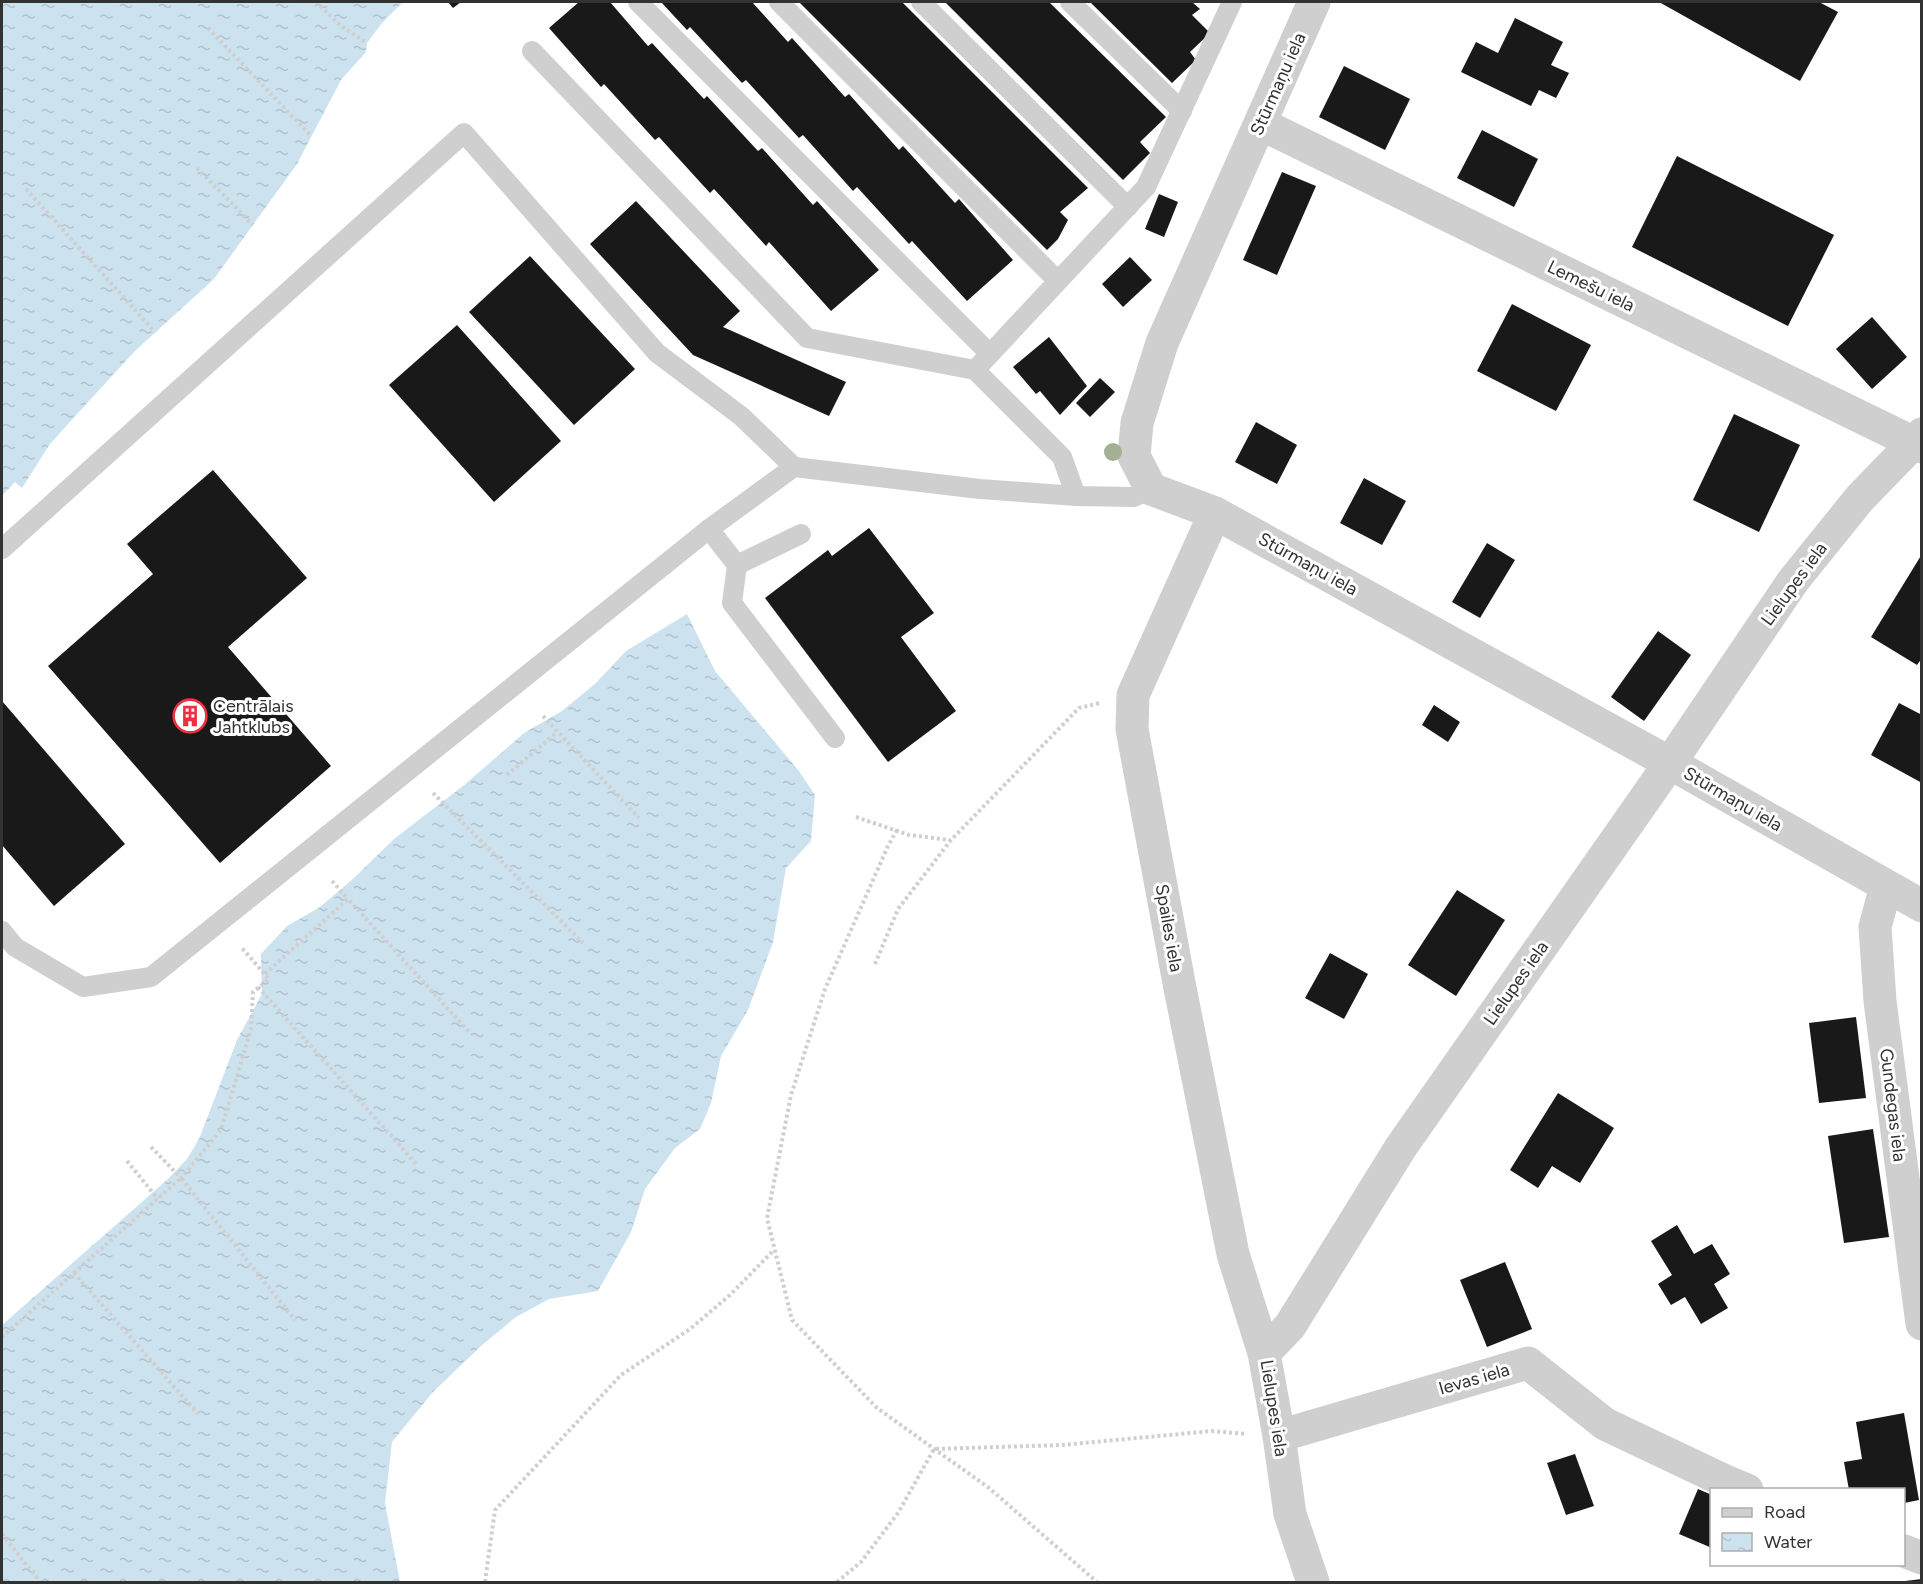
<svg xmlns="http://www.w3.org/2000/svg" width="1923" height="1584" font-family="Figtree,sans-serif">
<defs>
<pattern id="water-ripples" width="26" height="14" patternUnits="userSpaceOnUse" patternTransform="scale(1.5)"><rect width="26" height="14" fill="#cce2ef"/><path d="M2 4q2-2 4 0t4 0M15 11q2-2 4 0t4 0" fill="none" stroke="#b0c2cd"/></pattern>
</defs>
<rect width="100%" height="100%" fill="#fff"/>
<!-- water -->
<g fill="url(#water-ripples)">
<polygon points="2,2 403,2 382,23 367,43 366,52 341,80 297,164 214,279 135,351 89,401 50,444 22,488 15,482 2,496"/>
<polygon points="687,614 715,671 799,771 815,795 811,841 786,868 773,942 748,1010 721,1056 711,1103 700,1129 675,1148 645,1189 631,1232 598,1291 549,1299 516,1317 482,1345 432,1393 392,1442 385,1503 400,1582 2,1582 2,1325 168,1179 187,1159 199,1139 237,1040 262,994 261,954 287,926 320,907 354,878 394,839 463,786 524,733 562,711 596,683 626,651"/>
</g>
<!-- building -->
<g fill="#191919">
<polygon points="448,2 461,2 453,8"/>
<polygon points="579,2 610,2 648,46 652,43 704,99 707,96 758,151 762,148 813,205 817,201 879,270 831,311 769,242 766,246 714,189 710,193 659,137 655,140 604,84 601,87 549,28"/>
<polygon points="661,2 752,2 788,42 792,38 845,97 849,94 899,150 903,146 955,203 959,199 1013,260 967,301 912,241 909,244 857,187 853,191 803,135 799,138 746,80 742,83 690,27 687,30"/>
<polygon points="799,2 902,2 1088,188 1060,212 1068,220 1058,239 1047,250"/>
<polygon points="945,2 1049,2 1166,117 1140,142 1150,153 1123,180"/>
<polygon points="1090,2 1192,2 1200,9 1192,15 1210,33 1190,52 1196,60 1172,83"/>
<polygon points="1659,2 1819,2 1838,12 1800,81"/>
<polygon points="1515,18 1563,42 1551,65 1569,73 1556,98 1539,90 1531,106 1461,72 1476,42 1498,53"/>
<polygon points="1344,66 1410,99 1385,150 1319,117"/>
<polygon points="1482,130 1538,159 1514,207 1457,178"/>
<polygon points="1677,156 1834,235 1788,326 1632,247"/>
<polygon points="1282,172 1316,186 1277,275 1243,260"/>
<polygon points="1159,194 1178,202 1164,237 1145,229"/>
<polygon points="636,201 740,311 723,327 846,382 829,416 693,355 590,244"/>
<polygon points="530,256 635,369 574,425 469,312"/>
<polygon points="1130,257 1152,280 1123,307 1102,284"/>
<polygon points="1512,304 1591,345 1556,411 1477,371"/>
<polygon points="1872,317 1907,357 1872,389 1836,349"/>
<polygon points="457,325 561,441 494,502 389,385"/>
<polygon points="1049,337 1087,386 1060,415 1040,391 1036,394 1013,367"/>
<polygon points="1100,378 1115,392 1090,417 1076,403"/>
<polygon points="1734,414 1800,445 1759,532 1693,500"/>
<polygon points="1256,422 1297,445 1277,484 1235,462"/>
<polygon points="213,470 307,578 228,647 331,766 220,863 48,666 153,574 127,544"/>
<polygon points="1364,478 1406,501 1382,545 1340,523"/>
<polygon points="869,528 934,613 901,637 956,711 888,762 765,598 828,550 832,556"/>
<polygon points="1487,543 1515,560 1480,618 1452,602"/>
<polygon points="1922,554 1922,658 1917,665 1871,637"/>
<polygon points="1658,631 1691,655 1644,721 1611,697"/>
<polygon points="2,701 125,844 54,906 2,845"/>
<polygon points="1899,703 1922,715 1922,783 1871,755"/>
<polygon points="1434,705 1460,722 1448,742 1422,725"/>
<polygon points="1457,890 1505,920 1456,996 1408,965"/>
<polygon points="1330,953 1368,974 1344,1019 1305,998"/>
<polygon points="1856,1017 1866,1098 1819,1103 1809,1023"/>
<polygon points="1558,1093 1614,1128 1580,1183 1552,1166 1538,1188 1510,1170"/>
<polygon points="1873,1129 1889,1237 1844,1243 1828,1136"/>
<polygon points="1677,1225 1694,1254 1712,1244 1730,1274 1714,1284 1728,1308 1701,1324 1685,1297 1671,1305 1658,1284 1672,1275 1651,1241"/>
<polygon points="1505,1262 1532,1329 1487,1347 1460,1280"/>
<polygon points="1904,1413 1919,1500 1904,1503 1904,1490 1849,1490 1844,1462 1862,1459 1856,1422"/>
<polygon points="1575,1454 1594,1506 1566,1515 1547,1463"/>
<polygon points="1698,1489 1712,1495 1712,1548 1679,1534"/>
<polygon points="1922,1579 1922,1582 1906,1582 1905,1581"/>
</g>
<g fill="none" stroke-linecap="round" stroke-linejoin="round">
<!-- path -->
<g stroke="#cfcfcf" stroke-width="4" stroke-dasharray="3 3" stroke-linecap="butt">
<polyline points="316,2 341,26 367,43"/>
<polyline points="208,28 311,136"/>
<polyline points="197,168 253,225"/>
<polyline points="26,189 155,332"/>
<polyline points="543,716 639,818"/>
<polyline points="507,775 557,732"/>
<polyline points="433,793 583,943"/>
<polyline points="856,817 909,835 950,840"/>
<polyline points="897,830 888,846 825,989 791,1095 767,1218 792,1320 877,1408 989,1488 1097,1582"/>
<polyline points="332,881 348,899"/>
<polyline points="875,964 898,909 951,840 1079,708 1100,703"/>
<polyline points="265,974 348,899 469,1032"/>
<polyline points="258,987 417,1165"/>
<polyline points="151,1147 181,1178 221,1130 251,1029 253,992 269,979 241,947"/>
<polyline points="127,1161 158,1199"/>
<polyline points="74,1273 181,1178 295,1320"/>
<polyline points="2,1337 74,1273 198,1414"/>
<polyline points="2,1534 40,1582"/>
<polyline points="485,1582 495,1510 621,1375 690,1329 730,1295 774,1250"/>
<polyline points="837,1582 861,1562 898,1513 934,1449 1062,1445 1212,1431 1246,1434"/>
</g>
<!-- lane -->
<g stroke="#cfcfcf" stroke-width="20">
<polyline points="638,2 990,354"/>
<polyline points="779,2 1058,281"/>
<polyline points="921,2 1128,207"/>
<polyline points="1070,2 1182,111"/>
<polyline points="532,51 807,338 975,370"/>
<polyline points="1076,496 1062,457 975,370 1146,187 1232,2"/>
<polyline points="709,529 737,565 732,603 835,738"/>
<polyline points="2,549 464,133 657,353 741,416 794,467"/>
<polyline points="737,565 801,534"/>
<polyline points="2,931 15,947 83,987 151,977 709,529 794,467 980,489 1076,496 1134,497 1151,489"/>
</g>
<!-- street -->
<g stroke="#cfcfcf" stroke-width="33">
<polyline points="1314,2 1162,343 1137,423 1134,456 1151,489 1215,513 1670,763 1922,906"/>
<polyline points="1261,124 1922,447"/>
<polyline points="1215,513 1133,695 1132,729 1180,988 1233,1254 1264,1353"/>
<polyline points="1886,886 1875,927 1880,1001 1922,1324"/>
<polyline points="1279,1436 1528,1363 1605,1424 1723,1480 1747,1490"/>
<polyline points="1904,1551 1922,1558"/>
<polyline points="1313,1582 1290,1514 1279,1436 1264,1353 1290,1326 1401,1147 1670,763 1793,581 1860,498 1922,434"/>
</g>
</g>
<!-- trees -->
<circle fill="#a2b194" cx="1113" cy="452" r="9"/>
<!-- icons -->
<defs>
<g id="building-ring" transform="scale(1.725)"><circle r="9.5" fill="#fff" stroke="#ef2e40" stroke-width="1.5"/><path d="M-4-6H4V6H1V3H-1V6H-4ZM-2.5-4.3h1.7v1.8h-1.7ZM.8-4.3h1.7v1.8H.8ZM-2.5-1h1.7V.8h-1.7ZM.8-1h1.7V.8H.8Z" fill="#ef2e40"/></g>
</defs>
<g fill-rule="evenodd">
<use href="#building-ring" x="190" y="716"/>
</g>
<g text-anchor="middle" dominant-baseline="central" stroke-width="6" stroke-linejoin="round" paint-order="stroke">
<!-- street labels -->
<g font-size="18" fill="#323232" stroke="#fff">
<text transform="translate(1278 84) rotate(-66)">Stūrmaņu iela</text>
<text transform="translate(1591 286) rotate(26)">Lemešu iela</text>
<text transform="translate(1308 564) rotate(29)">Stūrmaņu iela</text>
<text transform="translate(1794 584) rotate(-54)">Lielupes iela</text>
<text transform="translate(1733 799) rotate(30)">Stūrmaņu iela</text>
<text transform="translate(1169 928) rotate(80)">Spailes iela</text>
<text transform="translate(1516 983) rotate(-55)">Lielupes iela</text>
<text transform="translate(1893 1105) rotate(83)">Gundegas iela</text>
<text transform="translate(1474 1379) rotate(-16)">Ievas iela</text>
<text transform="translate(1274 1408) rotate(81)">Lielupes iela</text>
</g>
<!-- poi labels -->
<g font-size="18" fill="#323232" stroke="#fff" text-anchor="start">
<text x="213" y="706">Centrālais<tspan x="213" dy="21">Jahtklubs</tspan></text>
</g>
</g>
<!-- border -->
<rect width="1923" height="1584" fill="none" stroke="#323232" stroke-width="6"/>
<!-- legend -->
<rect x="1710" y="1488" width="195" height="78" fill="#ffffff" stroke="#adadad" stroke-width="1.5"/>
<rect x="1722" y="1508" width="30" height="9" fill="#cfcfcf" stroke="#adadad" stroke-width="1.5"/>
<text x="1764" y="1518" font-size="18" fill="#323232">Road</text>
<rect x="1722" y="1533" width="30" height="18" fill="url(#water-ripples)" stroke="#adadad" stroke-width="1.5"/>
<text x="1764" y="1548" font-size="18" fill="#323232">Water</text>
</svg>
